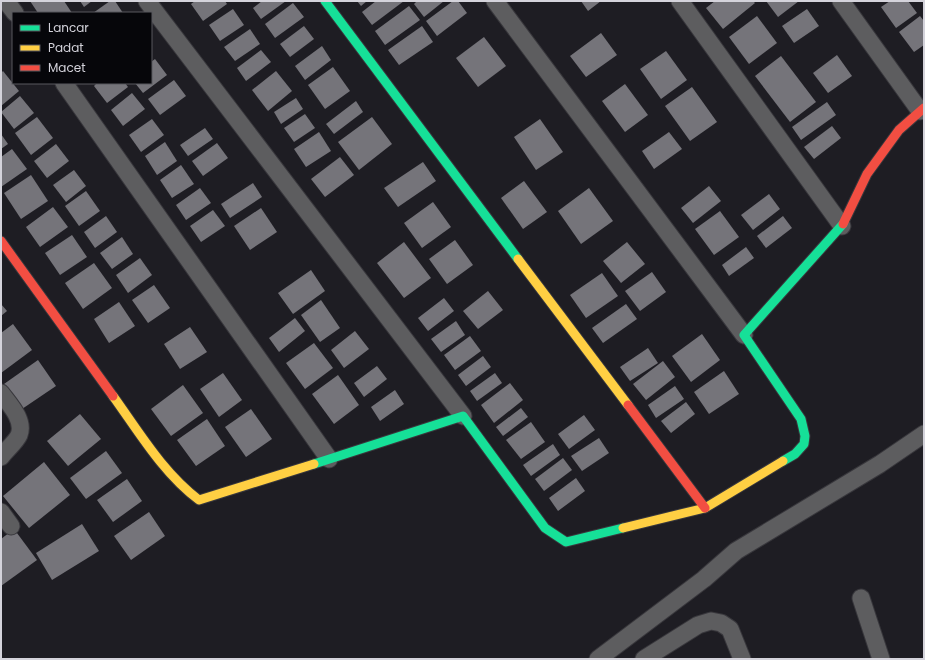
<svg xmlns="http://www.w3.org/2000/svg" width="925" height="660" font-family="Poppins,sans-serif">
<rect width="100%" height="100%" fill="#1e1d23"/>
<!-- building -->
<g fill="#75747a">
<polygon points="30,1 64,1 72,13 38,13"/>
<polygon points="80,1 92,1 84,7"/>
<polygon points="110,1 115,1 123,13 93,13"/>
<polygon points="195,1 225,1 227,4 203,21 191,4"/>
<polygon points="262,1 286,1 261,19 253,8"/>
<polygon points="357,1 367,1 361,6"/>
<polygon points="376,1 404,1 372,25 362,12"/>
<polygon points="417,1 444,1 424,17 414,4"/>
<polygon points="453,1 458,1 467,13 437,36 426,21"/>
<polygon points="581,1 601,1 588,11"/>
<polygon points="715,1 753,1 755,3 723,29 706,8"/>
<polygon points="766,1 799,1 778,17"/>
<polygon points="890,1 908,1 917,13 896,28 881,7"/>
<polygon points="293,3 304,17 275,38 265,24"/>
<polygon points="409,6 420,20 385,45 375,31"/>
<polygon points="233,9 244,25 220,41 209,25"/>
<polygon points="807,9 819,26 794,43 782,26"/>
<polygon points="757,16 777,43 749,64 729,37"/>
<polygon points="920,16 924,21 924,45 914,52 899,32"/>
<polygon points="304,26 314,39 290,57 280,44"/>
<polygon points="422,26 433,42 399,65 388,50"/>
<polygon points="250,29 260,44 235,61 224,47"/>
<polygon points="601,33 617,55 586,77 570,56"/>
<polygon points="484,37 506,66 478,87 456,58"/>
<polygon points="322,46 331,60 305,80 295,66"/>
<polygon points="261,50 271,62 246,81 237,68"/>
<polygon points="666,51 687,80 661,99 640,69"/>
<polygon points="837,55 852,76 828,93 813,73"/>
<polygon points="781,56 816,102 790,122 755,76"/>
<polygon points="155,59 167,75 143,93 135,83 151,83 151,62"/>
<polygon points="333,67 350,91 325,109 308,85"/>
<polygon points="3,71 19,91 1,106 1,73"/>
<polygon points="276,71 292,91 268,111 252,90"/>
<polygon points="174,80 186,96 160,115 148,99"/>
<polygon points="97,83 125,83 128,87 107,103 94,86"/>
<polygon points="625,84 648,115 625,132 602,101"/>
<polygon points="692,87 717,122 690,141 665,106"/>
<polygon points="132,93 145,109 123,126 111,110"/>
<polygon points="20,96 34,113 14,129 1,112"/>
<polygon points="296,98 303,109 281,124 274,112"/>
<polygon points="356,101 363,112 334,134 326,124"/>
<polygon points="827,102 836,115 801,140 792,127"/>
<polygon points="305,114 315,128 294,142 284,128"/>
<polygon points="37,117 53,138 31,155 15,133"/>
<polygon points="372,117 392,144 359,170 338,142"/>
<polygon points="152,119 164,135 141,152 129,135"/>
<polygon points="540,119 563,152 536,170 514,137"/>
<polygon points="832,126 841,138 814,159 804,147"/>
<polygon points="205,128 213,139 188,156 180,145"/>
<polygon points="319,132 331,151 306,167 294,149"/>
<polygon points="669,132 682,149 654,169 642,151"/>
<polygon points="1,134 8,144 1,149"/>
<polygon points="165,142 177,161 157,175 145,156"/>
<polygon points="217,143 228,158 203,176 192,161"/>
<polygon points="56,144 69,161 47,178 34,161"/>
<polygon points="12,149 27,169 1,187 1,157"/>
<polygon points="340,157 354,175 325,197 311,179"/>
<polygon points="423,162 436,181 398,207 384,188"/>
<polygon points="181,165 194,184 172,198 160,180"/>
<polygon points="74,170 86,186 66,202 53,185"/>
<polygon points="31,175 48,201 21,219 4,193"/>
<polygon points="524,181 547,212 523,229 501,198"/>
<polygon points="253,183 262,197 230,218 221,204"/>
<polygon points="709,186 721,201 693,223 681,208"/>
<polygon points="200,188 211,203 186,220 176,205"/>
<polygon points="589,188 613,221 581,244 558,211"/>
<polygon points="86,191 100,211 79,226 65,206"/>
<polygon points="769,194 780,209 753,230 741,215"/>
<polygon points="433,202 451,227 422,248 404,223"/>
<polygon points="53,207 68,227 40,247 26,227"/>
<polygon points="261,208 277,232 250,250 234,226"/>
<polygon points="213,210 225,226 201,242 190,226"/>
<polygon points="720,211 739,237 714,255 695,229"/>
<polygon points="106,216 117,232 95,248 84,232"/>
<polygon points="783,216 792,228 766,248 757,236"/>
<polygon points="72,235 87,257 60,275 45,253"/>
<polygon points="122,237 133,254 112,269 100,253"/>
<polygon points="455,240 473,265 447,284 429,259"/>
<polygon points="404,242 431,278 404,298 377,263"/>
<polygon points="627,242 645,264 621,283 603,261"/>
<polygon points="746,247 754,258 729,276 722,265"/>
<polygon points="140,258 152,275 128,293 116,275"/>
<polygon points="94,263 112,288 83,309 65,283"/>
<polygon points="311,270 325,291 293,314 278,293"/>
<polygon points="652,272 666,292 640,311 625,291"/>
<polygon points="602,273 618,296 586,318 570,295"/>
<polygon points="154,285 170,308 148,323 132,300"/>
<polygon points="488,291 503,310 478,329 463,311"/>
<polygon points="444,298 454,311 428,331 418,318"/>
<polygon points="321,300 340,328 320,342 301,315"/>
<polygon points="119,302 135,326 109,343 94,319"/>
<polygon points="1,304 7,311 1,316"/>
<polygon points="626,304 637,319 603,343 592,328"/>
<polygon points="295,318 305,331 279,352 269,338"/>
<polygon points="456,321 465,335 441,352 431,339"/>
<polygon points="13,324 32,350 1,373 1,333"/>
<polygon points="190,327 207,352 180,369 164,344"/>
<polygon points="355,331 369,349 344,368 331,350"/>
<polygon points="702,334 720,360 691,382 672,356"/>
<polygon points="470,336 481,351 455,370 444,355"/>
<polygon points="314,343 333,368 305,389 286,363"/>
<polygon points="648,348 658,363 630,381 620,367"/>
<polygon points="483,356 491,367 466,386 458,375"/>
<polygon points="38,360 56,386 22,409 4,384"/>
<polygon points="663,361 675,377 646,400 633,384"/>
<polygon points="377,366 387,379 364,397 354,383"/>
<polygon points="724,371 739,394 709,414 694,392"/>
<polygon points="223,373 242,400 219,417 200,389"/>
<polygon points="495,373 502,383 477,401 470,391"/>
<polygon points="338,375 359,405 334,424 312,394"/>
<polygon points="510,383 523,400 494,423 481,405"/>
<polygon points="183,385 203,413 171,436 151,409"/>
<polygon points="675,386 684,399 656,418 648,405"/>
<polygon points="395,390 404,404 380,421 371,407"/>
<polygon points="686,402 695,414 671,433 661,421"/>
<polygon points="521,408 528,417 503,436 496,427"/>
<polygon points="251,409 272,439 246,457 225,427"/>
<polygon points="80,414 101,439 68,466 47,441"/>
<polygon points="584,415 595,430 569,449 558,434"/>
<polygon points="207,419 225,446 196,466 177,440"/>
<polygon points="531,422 545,442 521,459 506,440"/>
<polygon points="599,438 609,453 582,471 571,456"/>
<polygon points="553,444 560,455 531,476 523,465"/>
<polygon points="106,451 122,473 86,499 70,478"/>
<polygon points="563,458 572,470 544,491 535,479"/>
<polygon points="44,462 70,495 29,528 3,496"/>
<polygon points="576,478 585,491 558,511 549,498"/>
<polygon points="127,479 142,501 113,522 97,500"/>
<polygon points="149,512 165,536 131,560 114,536"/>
<polygon points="82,524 99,551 52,580 36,553"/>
<polygon points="14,529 37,560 1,586 1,539"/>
</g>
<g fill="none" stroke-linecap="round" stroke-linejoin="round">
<!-- street casing -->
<g stroke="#38373c" stroke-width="19">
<g id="street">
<polyline points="6,1 15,13"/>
<polyline points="147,1 463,416"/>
<polyline points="495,1 744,335"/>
<polyline points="680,1 842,226"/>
<polyline points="841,1 920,111"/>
<polyline points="64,83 329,459"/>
<path d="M1,393C9,404 25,420 19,435C16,442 6,450 1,457"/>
<polyline points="1,512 11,526"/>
<polyline points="861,598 881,659"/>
<polyline points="598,659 704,579 736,551 880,464 924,434"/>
<polyline points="644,659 698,625 711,621 721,623 730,629 742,659"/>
</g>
</g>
<!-- fast casing -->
<g stroke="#38373c" stroke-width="11">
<g id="fast">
<polyline points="325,1 518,259"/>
<polyline points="783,461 795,454 804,444 805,436 801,419 744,335 843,224"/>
<polyline points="314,464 463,416 545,528 566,542 623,528"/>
</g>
</g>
<!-- slow casing -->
<g stroke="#38373c" stroke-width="11">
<g id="slow">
<polyline points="518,259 628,405"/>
<path d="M113,396C139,432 163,473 199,500L314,464"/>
<polyline points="623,528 705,508 783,461"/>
</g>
</g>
<!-- jam casing -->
<g stroke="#38373c" stroke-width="11">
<g id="jam">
<polyline points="843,224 867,174 899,130 924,108"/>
<polyline points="1,241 113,396"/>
<polyline points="628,405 705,508"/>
</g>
</g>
<!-- street -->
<use href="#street" stroke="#5d5d5f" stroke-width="17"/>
<!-- fast -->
<use href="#fast" stroke="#16e098" stroke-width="9"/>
<!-- slow -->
<use href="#slow" stroke="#ffcf43" stroke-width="9"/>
<!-- jam -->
<use href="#jam" stroke="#f24e42" stroke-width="9"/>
</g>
<!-- border -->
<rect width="925" height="660" fill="none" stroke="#d4d3db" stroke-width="4"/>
<!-- legend -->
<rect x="12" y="12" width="140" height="72" fill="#06060a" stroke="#58585e"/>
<rect x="20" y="25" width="20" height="6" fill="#16e098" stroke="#58585e"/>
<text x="48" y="32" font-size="12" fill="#d4d3db">Lancar</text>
<rect x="20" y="45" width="20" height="6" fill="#ffcf43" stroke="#58585e"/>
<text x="48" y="52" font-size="12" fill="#d4d3db">Padat</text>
<rect x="20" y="65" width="20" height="6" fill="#f24e42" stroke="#58585e"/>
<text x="48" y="72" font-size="12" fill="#d4d3db">Macet</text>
</svg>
